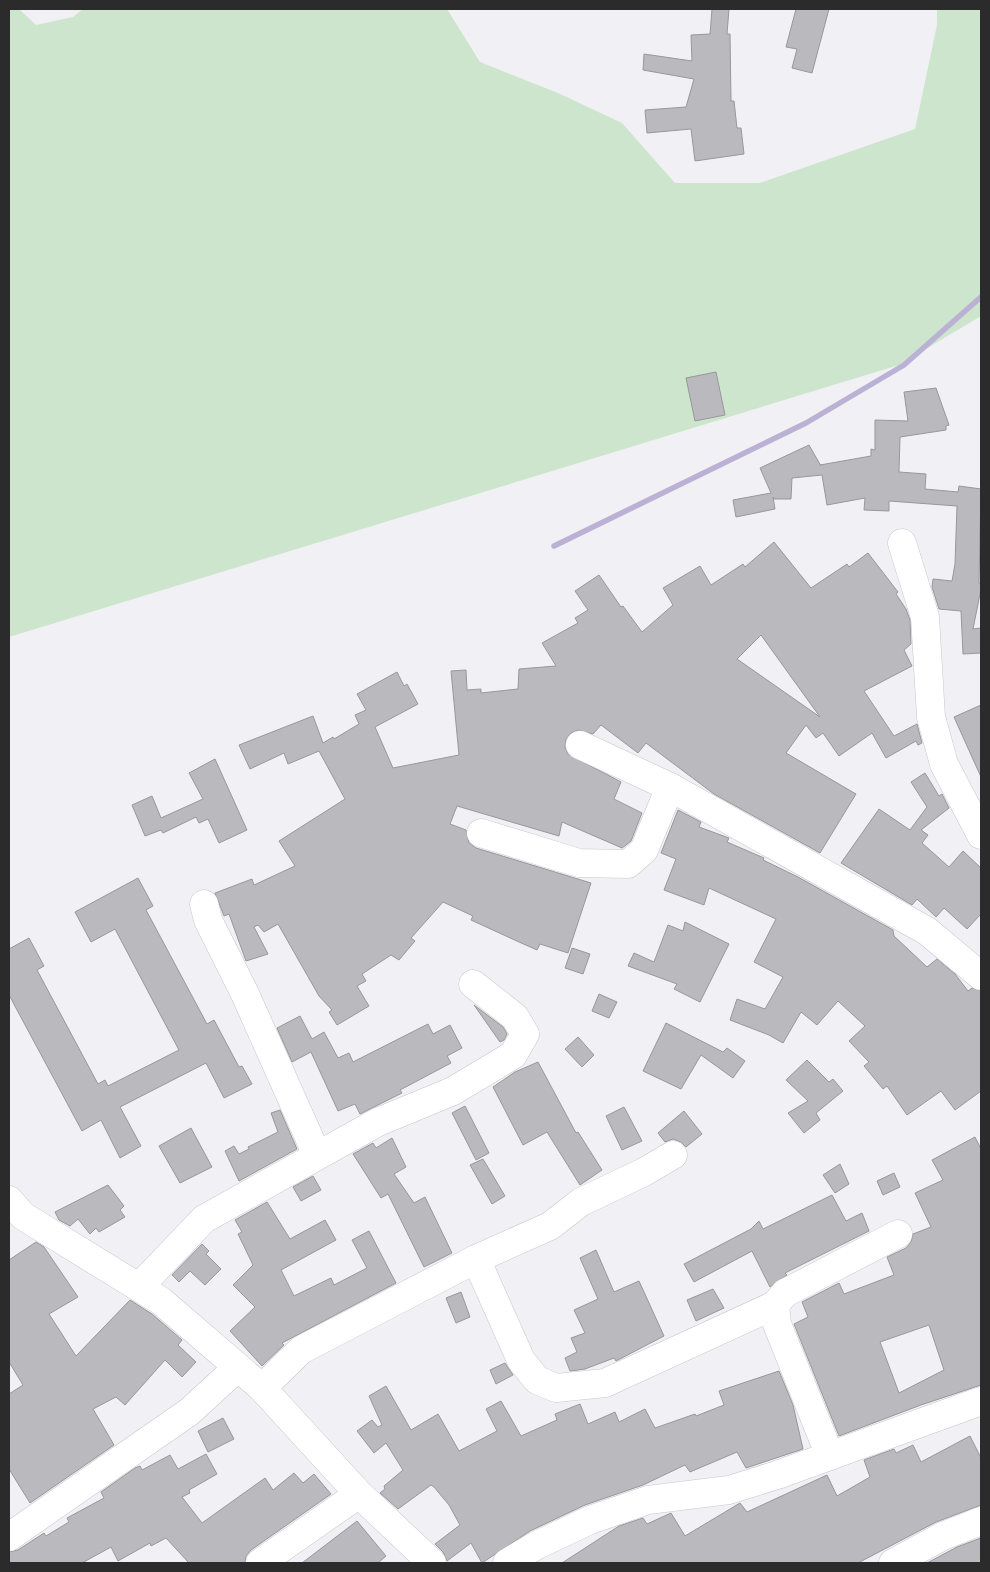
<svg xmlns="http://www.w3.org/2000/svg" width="990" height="1572" font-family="'Space Grotesk',sans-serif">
<rect width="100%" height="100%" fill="#f1f0f5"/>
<!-- green -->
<polygon fill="#cde5cc" points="9,9 19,9 36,25 73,17 83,9 447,9 480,62 558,93 622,123 675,183 760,183 915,129 937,25 937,9 981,9 981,316 899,365 9,637"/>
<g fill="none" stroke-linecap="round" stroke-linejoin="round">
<!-- stream -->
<polyline stroke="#bbb1d4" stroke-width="5.5" points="554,546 806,423 904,365 981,297"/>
</g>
<!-- building -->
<g fill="#bab9bd" stroke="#98979b" fill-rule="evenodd">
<polygon points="712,9 729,9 727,34 730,34 731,101 734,101 737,128 741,128 744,154 695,161 691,129 647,133 645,110 686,107 694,79 643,70 644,54 692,61 691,35 710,34"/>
<polygon points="796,9 829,9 812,73 792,68 797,49 786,47"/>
<polygon points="716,372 725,415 695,421 686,378"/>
<polygon points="936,388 949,425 946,426 946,430 900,437 899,472 926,474 925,489 958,492 959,486 981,489 979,583 981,584 981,589 973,629 981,628 981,653 963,654 961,611 939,609 932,587 933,579 952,581 955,564 957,506 889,501 889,511 864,510 865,498 827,505 822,475 792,478 791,499 774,499 773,497 775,509 736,517 733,500 771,493 760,468 809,445 821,466 820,465 871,456 871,449 875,450 875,420 908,421 904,392"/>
<path d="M774,542L811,588L847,564L849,567L868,553L898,592L896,594L906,609L910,620L911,644L904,650L912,666L864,691L894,736L917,724L922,743L918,745L916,741L886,758L872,733L839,756L823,733L816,738L806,725L786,753L856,794L820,853L714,794L646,743L638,753L601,725L593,734L578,730L571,733L566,739L565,747L568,754L621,782L614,799L642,813L631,841L622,848L562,822L559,836L457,806L450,824L466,830L469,843L476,848L591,883L568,953L540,944L537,950L519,942L471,920L473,916L443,902L411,938L415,941L399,960L391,955L362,974L366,981L357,986L369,1006L337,1025L329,1012L332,1010L319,996L278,924L264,932L258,925L254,927L268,954L246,961L229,914L224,916L215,893L252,879L254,885L295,866L279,841L345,799L319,751L288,764L284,753L250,769L239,745L313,716L323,743L333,737L334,739L359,724L355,715L366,710L357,694L397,672L404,686L407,684L418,704L375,727L393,768L459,755L451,671L466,670L467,690L481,689V693L518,689L519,669L556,666L542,643L578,623L575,618L588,610L575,591L599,575L621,607L623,606L642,632L673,605L663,588L700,566L711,585L743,564L745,567ZM761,635L820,717L737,659Z"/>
<polygon points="981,705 981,777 954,717"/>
<polygon points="215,759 247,830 219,843 208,819 199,823 196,817 163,833 161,830 145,836 132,805 152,796 161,818 203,799 189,773"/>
<polygon points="925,773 939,796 942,794 949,808 921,830 928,835 922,843 949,867 963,851 981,868 981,914 967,929 944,908 936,917 917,899 912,905 841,863 879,809 910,830 927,807 911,782"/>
<polygon points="678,810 701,822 699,827 729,838 727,842 764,858 763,860 798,877 893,930 894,936 927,967 937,959 955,974 968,991 972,988 981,991 981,1091 955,1110 941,1091 907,1115 887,1086 883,1089 864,1066 869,1062 849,1041 865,1026 838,1001 817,1025 801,1012 783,1043 769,1035 730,1020 737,999 765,1009 783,977 754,962 776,919 709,888 704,905 664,890 676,859 661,853"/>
<polygon points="138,878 153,906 146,910 207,1024 214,1020 239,1067 242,1066 252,1084 224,1098 206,1063 120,1107 141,1146 120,1158 101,1120 82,1131 9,995 9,949 29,938 44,966 37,970 98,1084 105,1080 108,1086 179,1050 115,929 91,942 75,912"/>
<polygon points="685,922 729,944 700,1002 674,989 677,984 628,966 634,953 654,962 668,925 683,931"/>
<polygon points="572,948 590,954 583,974 565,968"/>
<polygon points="599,994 617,1002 609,1018 592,1011"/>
<polygon points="474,1005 503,1027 507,1034 504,1040 500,1042"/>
<polygon points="300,1016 312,1039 324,1032 338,1058 349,1053 353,1062 428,1024 433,1034 450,1025 462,1048 447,1056 451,1063 400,1090 402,1093 360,1114 355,1104 338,1111 311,1052 292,1062 277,1028"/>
<polygon points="666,1023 723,1052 727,1048 745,1061 733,1078 701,1055 681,1089 643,1071"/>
<polygon points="578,1037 594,1055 582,1067 565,1049"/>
<polygon points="807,1060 829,1082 833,1079 843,1091 816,1113 820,1120 804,1133 788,1113 808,1101 786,1080"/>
<polygon points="538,1062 576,1133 578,1132 602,1170 580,1185 547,1132 523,1145 493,1087 515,1072"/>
<polygon points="465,1106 489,1153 476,1160 452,1113"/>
<polygon points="624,1107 642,1141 622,1150 606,1116"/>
<polygon points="280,1110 297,1149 239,1181 225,1151 234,1146 239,1154 249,1149 248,1147 278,1132 271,1113"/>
<polygon points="684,1111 702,1134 686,1147 681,1142 673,1139 665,1142 658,1133"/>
<polygon points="191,1128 212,1167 180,1183 159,1146"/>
<path d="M975,1137L981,1149V1385L921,1405L839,1436L794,1324L808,1317L802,1302L839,1283L844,1294L894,1275L887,1257L906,1248L911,1242L913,1234L931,1227L915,1193L943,1180L932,1160ZM929,1325L944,1370L899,1393L880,1342Z"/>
<polygon points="392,1138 406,1167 394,1174 414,1203 425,1197 452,1253 424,1267 388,1194 381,1198 353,1154 373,1143 376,1148"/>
<polygon points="483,1159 505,1196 492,1204 470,1165"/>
<polygon points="840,1164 849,1184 835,1193 823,1175"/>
<polygon points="894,1173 900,1187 883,1195 877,1181"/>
<polygon points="313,1176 321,1190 301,1201 293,1187"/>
<polygon points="108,1185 124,1206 120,1210 125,1217 99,1232 96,1228 90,1234 78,1219 70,1226 59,1220 55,1212"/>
<polygon points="832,1195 846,1221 862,1213 869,1231 785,1273 787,1275 770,1287 752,1251 694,1282 684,1264 751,1229 759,1221 763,1229"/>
<polygon points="267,1202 290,1239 325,1220 336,1240 281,1270 294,1296 331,1278 334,1285 367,1268 352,1240 369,1231 396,1283 282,1343 284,1345 262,1366 230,1331 255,1307 233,1285 253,1265 238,1234 242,1232 235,1220"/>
<polygon points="36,1242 44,1247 78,1297 49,1314 76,1356 130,1300 152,1314 182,1340 178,1345 196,1362 182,1377 165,1360 125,1405 116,1397 93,1409 114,1445 30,1503 9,1469 9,1394 23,1385 9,1362 9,1260"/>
<polygon points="202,1244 209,1251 206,1254 221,1269 205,1285 190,1271 179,1282 172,1275"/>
<polygon points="596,1250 614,1292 639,1281 664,1336 616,1361 614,1358 585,1369 570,1371 565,1358 577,1352 571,1338 585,1333 574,1310 598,1299 580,1258"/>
<polygon points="713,1289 724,1308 696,1321 687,1300"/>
<polygon points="461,1292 470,1317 456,1323 446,1298"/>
<polygon points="505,1363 513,1375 496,1384 490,1370"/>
<polygon points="779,1371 793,1405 803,1449 746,1468 737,1452 690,1472 685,1465 643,1485 585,1505 530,1531 482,1563 471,1543 447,1561 443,1552 435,1544 460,1525 449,1505 434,1487 431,1485 398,1509 380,1493 385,1489 384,1486 403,1470 386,1443 374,1453 357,1431 372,1420 378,1427 382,1425 369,1396 386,1386 411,1430 438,1414 459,1451 497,1431 486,1409 501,1401 521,1436 557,1420 555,1414 580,1404 588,1424 615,1412 619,1422 645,1409 655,1428 695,1414 696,1416 724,1405 719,1391"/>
<polygon points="223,1418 234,1439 208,1452 198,1431"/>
<polygon points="970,1436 981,1458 981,1505 936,1522 858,1563 562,1563 619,1526 643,1518 647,1524 671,1513 685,1536 740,1503 747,1512 827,1475 837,1496 870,1477 864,1460 894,1449 896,1453 913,1445 921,1462"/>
<polygon points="206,1454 217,1474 189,1490 190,1493 182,1497 202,1523 265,1478 273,1490 294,1473 303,1483 314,1474 331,1494 251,1550 246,1556 245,1563 189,1563 166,1538 151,1546 150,1543 118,1561 111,1547 82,1563 9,1563 9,1552 18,1550 44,1533 46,1536 69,1522 67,1518 104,1498 101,1492 135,1468 140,1466 142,1470 170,1455 178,1469"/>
<polygon points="357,1521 386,1556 378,1563 302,1563"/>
<polygon points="981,1538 981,1563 927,1563 957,1547"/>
</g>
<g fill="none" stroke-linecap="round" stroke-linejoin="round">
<!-- minor casing -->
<g stroke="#c7c6cb" stroke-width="29">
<g id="minor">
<polyline points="902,543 925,617 931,717 944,764 981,835"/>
<polyline points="580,745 670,787 927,931 981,976"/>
<polyline points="481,833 579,863 628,864 644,850 670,787"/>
<polyline points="204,904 208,920 245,994 317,1155"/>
<polyline points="9,1200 23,1216 161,1301 262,1388 359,1494 432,1563"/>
<polyline points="476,1259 521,1360 537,1380 556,1388 605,1383 775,1305"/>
<polyline points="139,1287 204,1219 378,1122 453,1091 513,1055 525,1034 515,1017 473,984"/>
<polyline points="262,1388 301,1350 476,1259 550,1226 581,1202 644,1172 673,1155"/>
<polyline points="830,1456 777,1324 775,1305 785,1293 898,1234"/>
<polyline points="9,1537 189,1412 237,1368"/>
<polyline points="260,1563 359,1494"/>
<polyline points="507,1563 537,1545 590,1520 648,1500 729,1490 777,1475 981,1401"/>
<polyline points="893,1563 943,1536 981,1521"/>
</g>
</g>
<!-- minor -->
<use href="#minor" stroke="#fff" stroke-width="28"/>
</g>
<!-- border -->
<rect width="990" height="1572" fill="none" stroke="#2b2b2c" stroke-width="20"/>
</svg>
